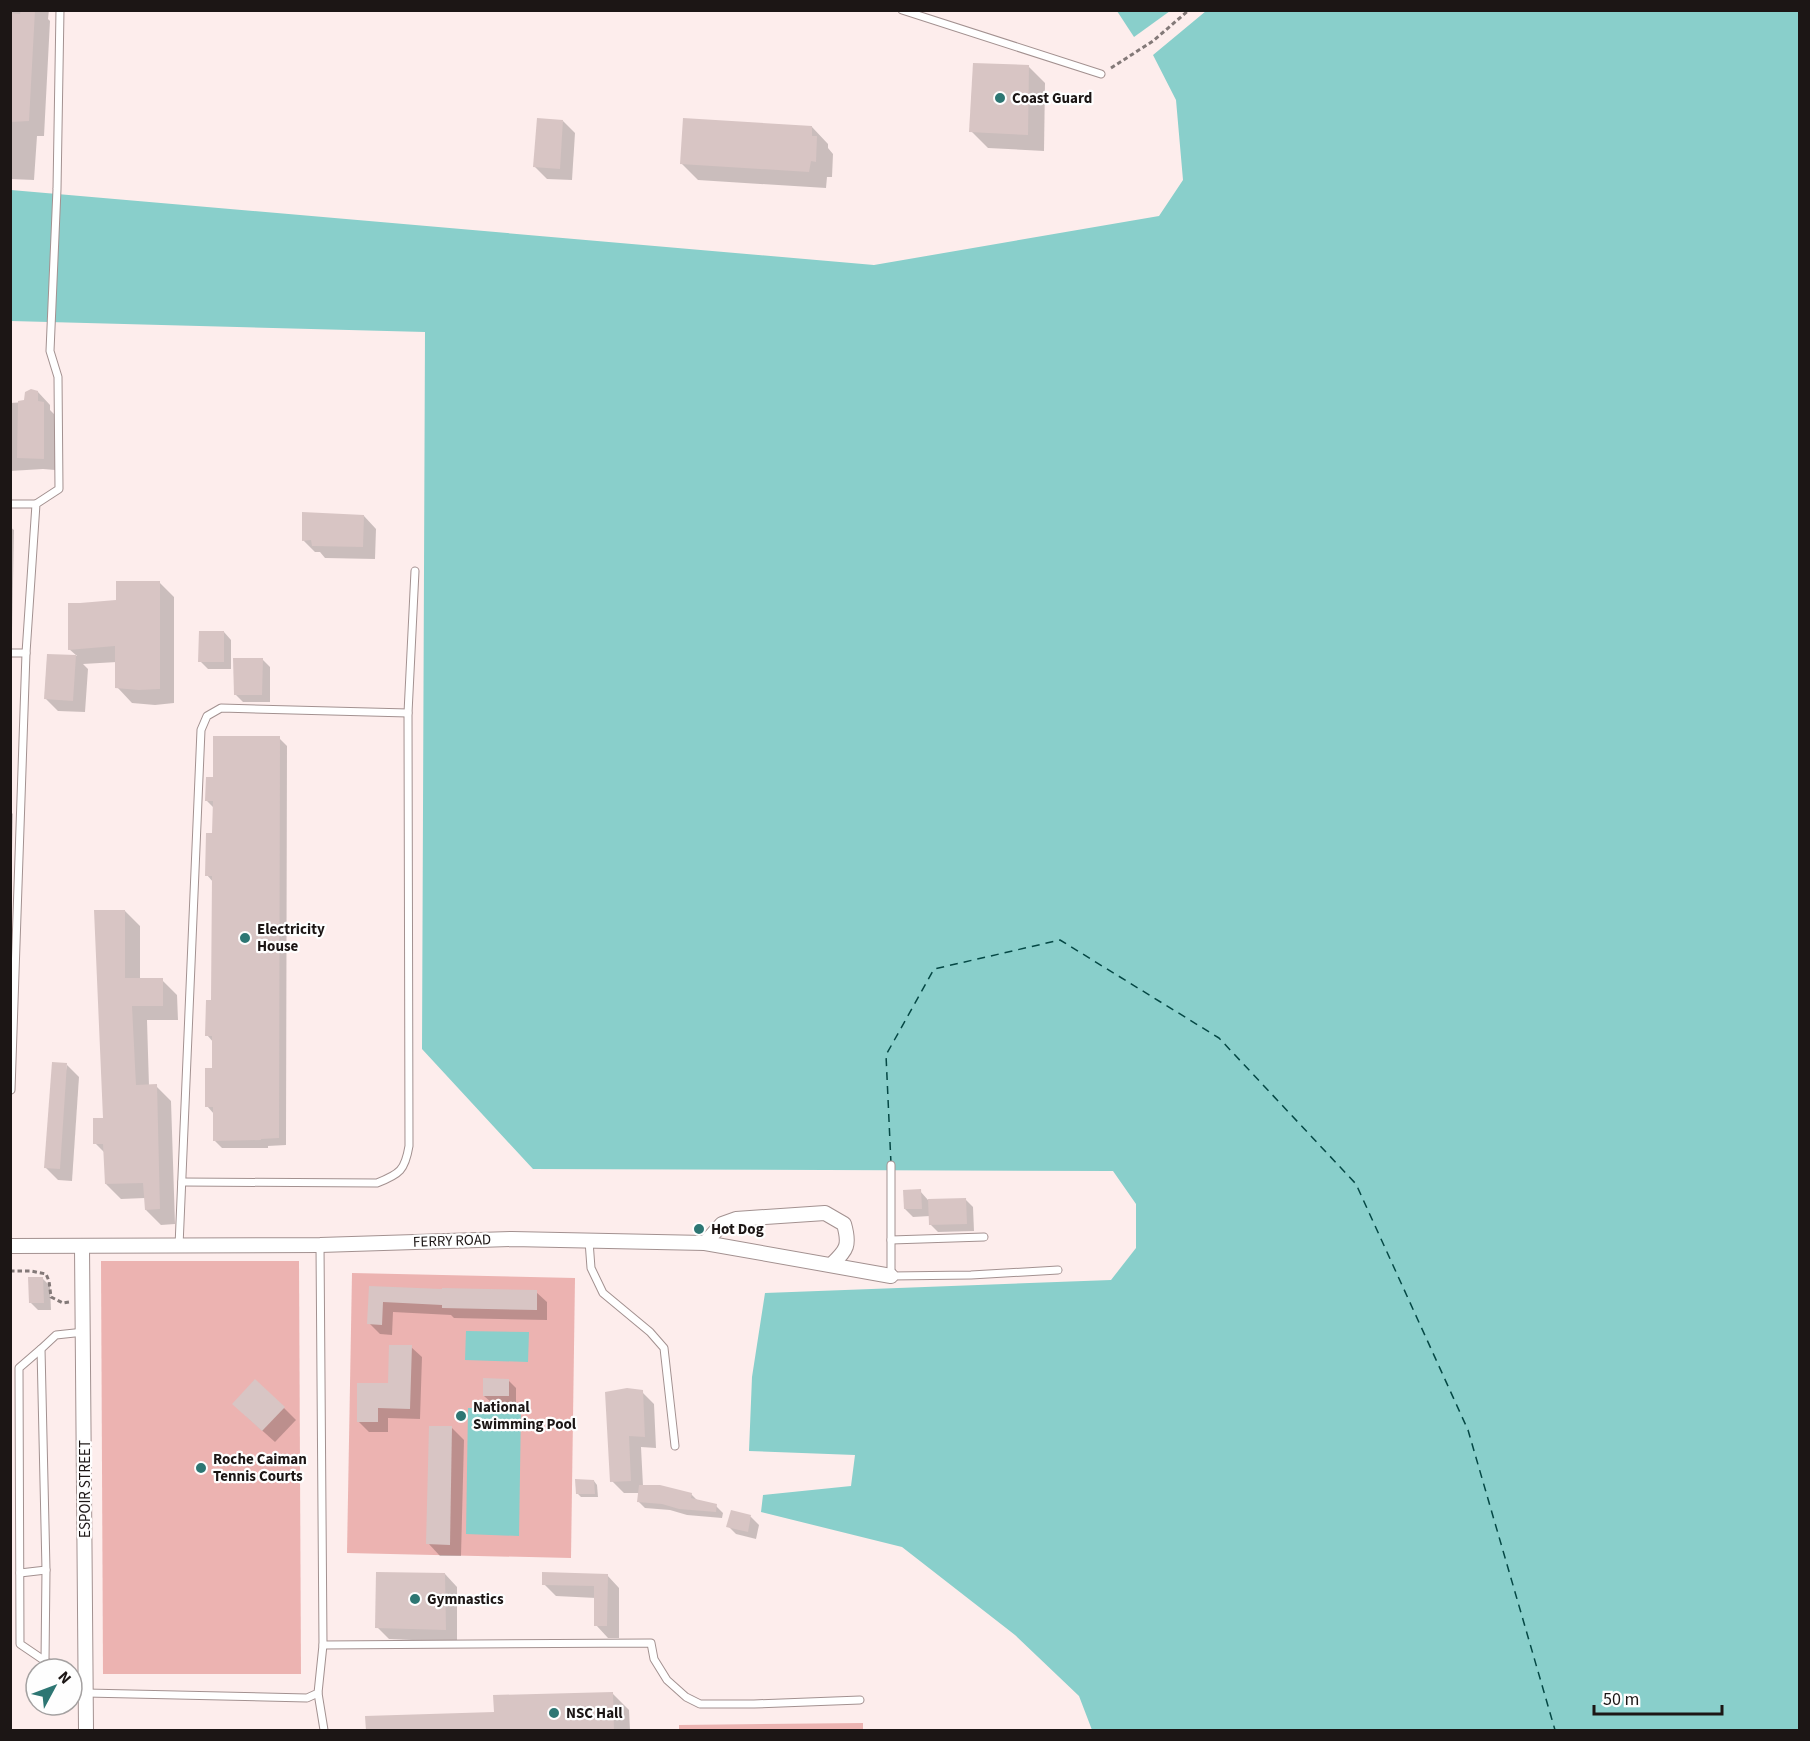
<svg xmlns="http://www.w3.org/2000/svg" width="1810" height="1741" font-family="'Source Sans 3',sans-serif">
<rect width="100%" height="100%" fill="#fdedec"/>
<!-- green -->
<g fill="#ecb3b1">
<polygon points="101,1261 299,1261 301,1674 103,1674"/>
<polygon points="352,1273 575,1278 571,1558 347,1553"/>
<polygon points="863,1723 863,1730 679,1730 679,1725"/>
</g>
<!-- water -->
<g fill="#89cfcb">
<polygon points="1117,11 1170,11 1134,37"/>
<polygon points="1206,11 1799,11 1799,1730 1092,1730 1079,1696 1015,1635 902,1547 761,1512 763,1495 851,1486 855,1455 749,1451 752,1377 765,1293 1111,1280 1136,1248 1136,1204 1113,1171 533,1169 422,1049 425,332 11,321 11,190 874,265 1159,216 1183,180 1176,100 1153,55"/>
<polygon points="466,1331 529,1332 528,1362 465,1360"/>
<polygon points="468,1408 521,1409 519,1536 466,1534"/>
</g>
<!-- shadow -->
<g fill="#0003">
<polygon points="10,10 49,10 48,19 50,21 44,136 37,136 34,180 10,179"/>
<polygon points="1029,67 1045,83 1044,151 988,148 971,131"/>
<polygon points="563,121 575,133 572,180 547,179 535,167"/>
<polygon points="812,127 828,144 828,148 833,154 832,177 827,177 826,188 698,180 681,163"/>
<polygon points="38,392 50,405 50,410 56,416 55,470 43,469 10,471 10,403 26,402"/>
<polygon points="364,516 376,529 375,559 325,558 320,552 315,552 303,540"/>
<polygon points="10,527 14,530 12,635 10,635"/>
<polygon points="159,582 174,597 174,703 155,705 132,703 117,687 117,662 83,664 88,669 85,712 58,711 46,699 49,656 77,656 69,649 117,601"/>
<polygon points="224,632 231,640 231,669 208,669 200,661"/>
<polygon points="262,659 270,667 270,702 243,702 235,694"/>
<polygon points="279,738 287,746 286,1145 268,1146 268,1148 222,1148 214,1140 214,1114 207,1106 214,1069 214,1043 207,1035 213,1001 213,882 207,875 214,835 214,808 207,801 214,778"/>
<polygon points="10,811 13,814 11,890 10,889"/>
<polygon points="125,911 140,926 140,980 162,980 177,995 178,1020 147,1020 149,1086 156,1086 171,1101 175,1224 161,1225 146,1210 145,1198 121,1199 106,1184 105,1153 95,1143 105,1119"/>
<polygon points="67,1065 79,1077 72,1181 58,1180 46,1168"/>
<polygon points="920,1191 928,1200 965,1199 973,1207 974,1231 938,1232 930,1224 930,1216 913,1217 905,1209"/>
<polygon points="42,1278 50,1286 51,1310 38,1310 30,1302"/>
<polygon points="370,1288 536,1292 547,1302 547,1320 454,1318 451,1315 393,1312 392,1335 380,1334 369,1323"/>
<polygon points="411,1347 422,1357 420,1419 388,1418 388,1432 369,1432 358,1421 390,1385"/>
<polygon points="508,1380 516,1388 516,1404 492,1403 484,1396"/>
<polygon points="642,1392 654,1404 656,1448 641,1447 643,1486 691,1494 698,1501 716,1506 723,1513 722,1518 687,1515 670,1510 645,1508 638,1501 639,1493 624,1493 612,1481"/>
<polygon points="284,1408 296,1420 275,1442 246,1416"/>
<polygon points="452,1428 464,1440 461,1556 440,1556 428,1543"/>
<polygon points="594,1481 597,1485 598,1497 581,1497 577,1493"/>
<polygon points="732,1512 751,1517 759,1525 756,1539 736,1534 728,1526"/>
<polygon points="445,1574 457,1587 457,1642 389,1639 377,1627"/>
<polygon points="607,1575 619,1588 619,1638 608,1638 596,1625 596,1598 556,1596 544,1584"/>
<polygon points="612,1693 629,1710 630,1730 367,1730 495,1714"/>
</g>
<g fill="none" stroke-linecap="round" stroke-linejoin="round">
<!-- ferry -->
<polyline stroke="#054845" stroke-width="1.5" stroke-dasharray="8 6" stroke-linecap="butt" points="891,1164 886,1055 934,969 1060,940 1219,1038 1356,1184 1468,1430 1555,1730"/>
</g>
<!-- building -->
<g fill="#d8c5c4">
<polygon points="21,10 35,10 29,121 10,122 10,13 20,14"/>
<polygon points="973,63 1029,65 1028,135 969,132"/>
<polygon points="537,118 563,120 560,169 533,167"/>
<polygon points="683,118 812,126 812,136 817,136 816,162 811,161 809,172 680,164"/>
<polygon points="31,389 38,391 38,401 44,402 44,459 17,458 18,401 24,400 25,392"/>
<polygon points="302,512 364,515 363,547 312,546 311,540 302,541"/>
<polygon points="116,581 160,581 160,689 139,690 115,688 115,646 68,650 68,603 80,603 116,600"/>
<polygon points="199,631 224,631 224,662 198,662"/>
<polygon points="47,654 76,655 73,701 44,699"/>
<polygon points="233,658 263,658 262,695 234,695"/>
<polygon points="213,736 280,736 279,1138 261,1139 261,1140 213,1141 213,1107 205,1107 205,1068 212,1068 212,1036 205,1036 206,1000 211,1000 212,876 205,876 206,833 212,833 213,801 205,801 206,777 213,777"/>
<polygon points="94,910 125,910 125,978 163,978 163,1006 132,1006 136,1085 157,1084 160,1209 145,1210 143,1183 105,1184 103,1144 93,1144 93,1118 103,1118"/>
<polygon points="52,1062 67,1063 60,1169 44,1168"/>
<polygon points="921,1189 922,1209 904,1209 903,1190"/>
<polygon points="966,1198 967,1224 929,1225 928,1199"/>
<polygon points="28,1277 43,1277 44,1303 29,1303"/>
<polygon points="369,1286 442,1289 442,1288 537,1290 537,1310 442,1308 442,1305 383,1302 382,1325 367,1324"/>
<polygon points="389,1345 412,1345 410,1409 378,1408 378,1422 357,1422 357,1383 388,1383"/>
<polygon points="483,1378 509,1379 509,1396 483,1396"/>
<polygon points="255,1379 285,1407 262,1431 232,1404"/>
<polygon points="627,1388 643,1390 645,1437 629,1436 631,1481 610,1482 605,1392"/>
<polygon points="429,1426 452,1426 450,1545 426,1544"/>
<polygon points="575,1479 594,1480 595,1494 576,1494"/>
<polygon points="639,1485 660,1485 692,1493 691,1498 717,1504 716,1512 679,1509 662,1504 637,1502"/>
<polygon points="731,1510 751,1515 748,1532 726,1527"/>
<polygon points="376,1572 445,1573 446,1630 375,1628"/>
<polygon points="542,1572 608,1574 607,1626 594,1626 594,1586 542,1585"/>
<polygon points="613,1692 614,1731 366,1731 365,1716 494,1712 493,1695"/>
</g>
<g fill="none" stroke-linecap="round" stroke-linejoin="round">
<!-- lane casing -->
<g stroke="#a39190" stroke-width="9">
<g id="lane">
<polyline points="902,10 1101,74"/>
<polyline points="10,504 36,504"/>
<polyline points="10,653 26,653 36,504 59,489 58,377 50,351 57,189 60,10"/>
<polyline points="11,1090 26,653"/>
<polyline points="891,1165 891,1276 971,1275 1058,1270"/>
<path d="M182,1182L377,1183C400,1174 405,1170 409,1146L408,713L415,571"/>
<polyline points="891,1240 984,1237"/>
<polyline points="589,1241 591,1268 603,1293 650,1332 664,1348 675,1446"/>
<polyline points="179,1246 201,730 207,716 221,708 408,713"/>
<polyline points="41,1349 19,1368 20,1644 45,1661"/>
<polyline points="20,1573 46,1570"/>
<polyline points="323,1645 651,1643 654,1659 667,1680 686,1697 700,1704 754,1704 860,1700"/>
<polyline points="59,1669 45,1661 46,1570 41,1349 56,1335 84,1332"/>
<polyline points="72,1674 86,1678"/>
<polyline points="86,1693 307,1698 318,1693 323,1645 320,1245"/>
<polyline points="318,1693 324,1730"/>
</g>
</g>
<!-- street casing -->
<g stroke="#a39190" stroke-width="16">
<g id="street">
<path d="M705,1243L722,1224L736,1219L825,1213L844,1224C850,1245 847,1250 832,1264"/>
<polyline points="10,1246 320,1245 512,1239 705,1243 891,1276"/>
<polyline points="82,1247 86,1730"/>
</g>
</g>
<!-- path -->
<g stroke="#837978" stroke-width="3" stroke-dasharray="4.5 3" stroke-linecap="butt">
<polyline points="1111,68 1153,41 1189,10"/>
<polyline points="10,1271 31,1271 46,1274 49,1281 51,1297 63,1303 69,1302"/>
</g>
<!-- lane -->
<use href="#lane" stroke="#fff" stroke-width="7"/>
<!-- street -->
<use href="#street" stroke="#fff" stroke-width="14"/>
</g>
<!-- markers -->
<g fill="#2d7673" stroke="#fefefe" stroke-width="2">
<circle cx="1000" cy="98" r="6"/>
<circle cx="245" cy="938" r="6"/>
<circle cx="699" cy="1229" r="6"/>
<circle cx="461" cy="1416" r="6"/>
<circle cx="201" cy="1468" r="6"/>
<circle cx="415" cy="1599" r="6"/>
<circle cx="554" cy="1713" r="6"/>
</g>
<g text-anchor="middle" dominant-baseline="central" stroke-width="4.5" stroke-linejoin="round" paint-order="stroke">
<!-- poi labels -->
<g font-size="15" font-weight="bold" fill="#1c1615" stroke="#fefefe" text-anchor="start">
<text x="1012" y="98">Coast Guard</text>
<text x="257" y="929">Electricity<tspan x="257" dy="17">House</tspan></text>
<text x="711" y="1229">Hot Dog</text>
<text x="473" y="1407">National<tspan x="473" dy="17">Swimming Pool</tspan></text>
<text x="213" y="1459">Roche Caiman<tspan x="213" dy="17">Tennis Courts</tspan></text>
<text x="427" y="1599">Gymnastics</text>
<text x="566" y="1713">NSC Hall</text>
</g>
<!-- street labels -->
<g font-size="15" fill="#1c1615" stroke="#fefefe">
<text transform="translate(452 1241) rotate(-2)">FERRY ROAD</text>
<text transform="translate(85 1489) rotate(-90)">ESPOIR STREET</text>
</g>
</g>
<!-- border -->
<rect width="1810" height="1741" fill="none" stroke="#1c1615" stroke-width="24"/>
<!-- north arrow -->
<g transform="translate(54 1687) rotate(49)"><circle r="28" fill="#fefefe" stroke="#a4a1a1" stroke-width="1.5"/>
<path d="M0-4.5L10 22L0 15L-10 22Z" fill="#2d7673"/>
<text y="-9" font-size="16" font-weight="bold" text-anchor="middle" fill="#1c1615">N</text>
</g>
<!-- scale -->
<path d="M1594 1705v9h128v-9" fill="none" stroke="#1c1615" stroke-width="3"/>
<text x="1603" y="1705" font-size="18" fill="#1c1615" stroke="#fefefe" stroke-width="4.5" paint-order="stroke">50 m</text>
</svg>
